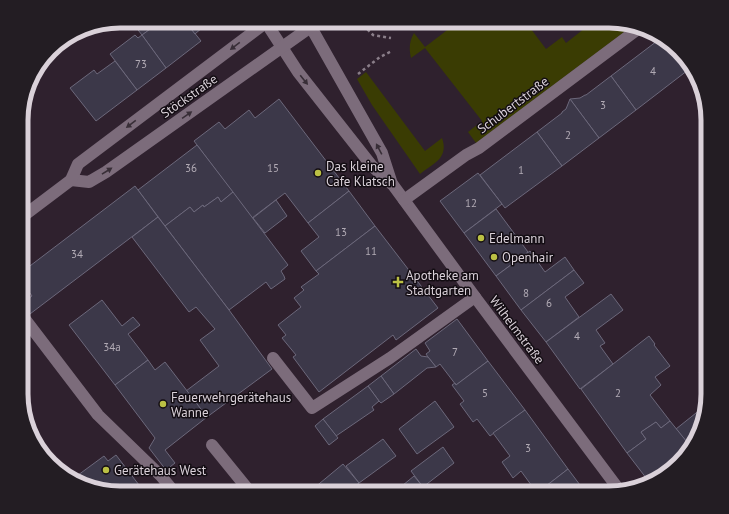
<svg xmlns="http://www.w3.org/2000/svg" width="729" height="514" font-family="'PT Sans',sans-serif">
<rect width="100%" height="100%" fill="#2f212e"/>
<!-- green -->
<g fill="#3a3c03">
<path d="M459,21H525L546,49L562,37L566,43L594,21H616L631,27L476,143L468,132L482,121L425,48L411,58C409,49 409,42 414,33L425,47Z"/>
<path d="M366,72L425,151L442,138C449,158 434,163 420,174L372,105L357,79Z"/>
</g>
<!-- building -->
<g fill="#3c3849" stroke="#6c687b">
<polygon points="131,21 149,21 153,27 142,35"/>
<polygon points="149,21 185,21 201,41 166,68 142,35 153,27"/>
<polygon points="185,21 201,21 203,27 195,34"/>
<polygon points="135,35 138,38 142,35 166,68 137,90 110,54"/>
<polygon points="661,38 669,41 692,67 636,110 611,76"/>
<polygon points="115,61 137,90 96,121 70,88 94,70 97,74"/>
<polygon points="611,76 636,110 599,138 570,99 580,98 585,95 586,95"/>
<polygon points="279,99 349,191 308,223 285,193 252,218 194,141 219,122 225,129 249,110 255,118"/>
<polygon points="570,99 599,138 562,166 537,132 562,113 562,112 566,109"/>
<polygon points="22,128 26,133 23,136 25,140 22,142"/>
<polygon points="537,132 562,166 505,208 480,175"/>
<polygon points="197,145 233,192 221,202 218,197 204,207 203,205 194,212 190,207 165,226 138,190"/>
<polygon points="478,173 502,204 464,233 440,201"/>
<polygon points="135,186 158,217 22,320 22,303 32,296 22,282 22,272"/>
<polygon points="349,191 375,226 316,271 301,251 319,237 308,223"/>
<polygon points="233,192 288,265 281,271 284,276 285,279 271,289 266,282 229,310 165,226 190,207 194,212 203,205 204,207 218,197 221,202"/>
<polygon points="276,200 287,216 265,233 253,218"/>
<polygon points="496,209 528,252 496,276 464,233"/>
<polygon points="158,217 229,310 272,369 207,417 186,391 219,366 200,340 215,329 196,307 189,312 132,237"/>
<polygon points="375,226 438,308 396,340 393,335 319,392 293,357 296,355 282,338 286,335 278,325 301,307 294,298 304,290 301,287 319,274 316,271"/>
<polygon points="530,251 545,272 565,257 574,270 521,310 496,276"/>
<polygon points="708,259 708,270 703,263"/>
<polygon points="574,270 584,283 565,297 579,317 546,342 521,310"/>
<polygon points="611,294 623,310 596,330 605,343 600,346 613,364 580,389 546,342"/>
<polygon points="102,300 122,326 133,317 140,325 128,334 148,360 115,385 69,325"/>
<polygon points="457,319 488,361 456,385 440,364 436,367 428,357 426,354 430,351 425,343"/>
<polygon points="649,336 655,344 654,345 670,366 655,377 661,385 650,395 670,421 661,428 656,422 641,432 646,439 627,453 581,389"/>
<polygon points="416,349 421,356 428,357 436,367 427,368 394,394 381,376"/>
<polygon points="148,360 155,370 165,362 207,417 165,450 175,463 166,470 149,448 155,438 115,385"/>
<polygon points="488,361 525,410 490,436 477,419 473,422 460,404 464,401 452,385 455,383 456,385"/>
<polygon points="708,364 708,383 699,372"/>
<polygon points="381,376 394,394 381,403 379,401 368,386"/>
<polygon points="368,386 379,401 372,407 374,410 336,436 323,419"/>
<polygon points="435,401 454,427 417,454 399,429"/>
<polygon points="706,405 691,447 676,429"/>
<polygon points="525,410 568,469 537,493 521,471 513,478 502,462 510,456 493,433"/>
<polygon points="323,419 338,438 329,445 315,426"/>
<polygon points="670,421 691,447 688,454 653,483 650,483 627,453 646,439 641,432 656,422 661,428"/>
<polygon points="383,439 396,456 359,483 346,466"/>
<polygon points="443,447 454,463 423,487 411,471"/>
<polygon points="116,455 139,485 131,491 132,493 113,493 74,478 104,456 108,461"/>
<polygon points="343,464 359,483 347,492 348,493 308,493"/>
<polygon points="568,469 586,493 537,493"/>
<polygon points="414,476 423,487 416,493 399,493 397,490"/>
</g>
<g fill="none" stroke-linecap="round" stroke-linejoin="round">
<!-- path -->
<g stroke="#8a7e89" stroke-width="2.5" stroke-dasharray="3 3" stroke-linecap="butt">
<polyline points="359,21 373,35 391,38"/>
<polyline points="358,74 380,57 392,51"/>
</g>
<!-- lane -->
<g stroke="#7c6c7b" stroke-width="12">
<polyline points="24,318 98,415 161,476 175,493"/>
<polyline points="273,358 312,408 390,358 475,297"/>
<polyline points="212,445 251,493"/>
</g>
<!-- street -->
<g stroke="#7c6c7b" stroke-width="12">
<polyline points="265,21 298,72 372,166 393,185 475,297 620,491"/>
<polyline points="308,22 382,153 392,184"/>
<polyline points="71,180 89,182 106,172 319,21"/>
<polyline points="404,200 466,155 479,148 638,29"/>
<polyline points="22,217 71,180 78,164 268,21"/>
</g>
</g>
<!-- one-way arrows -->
<defs><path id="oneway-solid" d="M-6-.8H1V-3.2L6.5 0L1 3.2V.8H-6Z"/></defs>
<g fill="#382e37">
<use href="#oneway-solid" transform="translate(235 46) rotate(143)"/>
<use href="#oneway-solid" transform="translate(304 80) rotate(51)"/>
<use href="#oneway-solid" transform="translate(187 115) rotate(-35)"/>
<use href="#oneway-solid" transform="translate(131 124) rotate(143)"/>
<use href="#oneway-solid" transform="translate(379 149) rotate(-118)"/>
<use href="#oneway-solid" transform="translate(107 171) rotate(-32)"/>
</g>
<!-- markers -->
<g fill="#bbc044" stroke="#130d13" stroke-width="1.5">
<circle cx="318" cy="173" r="4"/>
<circle cx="481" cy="238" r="4"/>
<circle cx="494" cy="257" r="4"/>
<path d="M396 276h4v4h4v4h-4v4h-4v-4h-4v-4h4z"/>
<circle cx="163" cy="404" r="4"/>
<circle cx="106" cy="470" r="4"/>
</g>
<g text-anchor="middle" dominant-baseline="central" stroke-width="3" stroke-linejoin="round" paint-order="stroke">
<!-- number labels -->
<g font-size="11" fill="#b2abb5">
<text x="141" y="64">73</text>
<text x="653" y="71">4</text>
<text x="603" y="105">3</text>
<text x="568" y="135">2</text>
<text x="191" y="168">36</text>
<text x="273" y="168">15</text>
<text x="521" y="170">1</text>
<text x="471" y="203">12</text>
<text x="341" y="232">13</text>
<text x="371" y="251">11</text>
<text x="77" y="254">34</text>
<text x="526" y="293">8</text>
<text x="549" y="303">6</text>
<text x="577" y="336">4</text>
<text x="112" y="347">34a</text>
<text x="455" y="352">7</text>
<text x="485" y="393">5</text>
<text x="618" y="393">2</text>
<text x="528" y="448">3</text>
</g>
<!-- street labels -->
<g font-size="13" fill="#dad1d9" stroke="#130d13">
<text transform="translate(189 96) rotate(-35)">Stöckstraße</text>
<text transform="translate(513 105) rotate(-37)">Schubertstraße</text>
<text transform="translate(517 330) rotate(53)">Wilhelmstraße</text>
</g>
<!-- poi labels -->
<g font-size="13" fill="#dad1d9" stroke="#130d13" text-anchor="start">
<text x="326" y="166">Das kleine<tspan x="326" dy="15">Cafe Klatsch</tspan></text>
<text x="489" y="238">Edelmann</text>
<text x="502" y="257">Openhair</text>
<text x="406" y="275">Apotheke am<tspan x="406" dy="15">Stadtgarten</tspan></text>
<text x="171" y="397">Feuerwehrgerätehaus<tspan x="171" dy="15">Wanne</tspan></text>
<text x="114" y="470">Gerätehaus West</text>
</g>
</g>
<!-- crop -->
<path d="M0 0H729V514H0ZM120 28H609A92 92 0 0 1 701 120V394A92 92 0 0 1 609 486H120A92 92 0 0 1 28 394V120A92 92 0 0 1 120 28Z" fill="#231d23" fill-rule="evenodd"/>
<path fill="none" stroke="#dad1d9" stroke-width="5" d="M120 28H609A92 92 0 0 1 701 120V394A92 92 0 0 1 609 486H120A92 92 0 0 1 28 394V120A92 92 0 0 1 120 28Z"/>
</svg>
